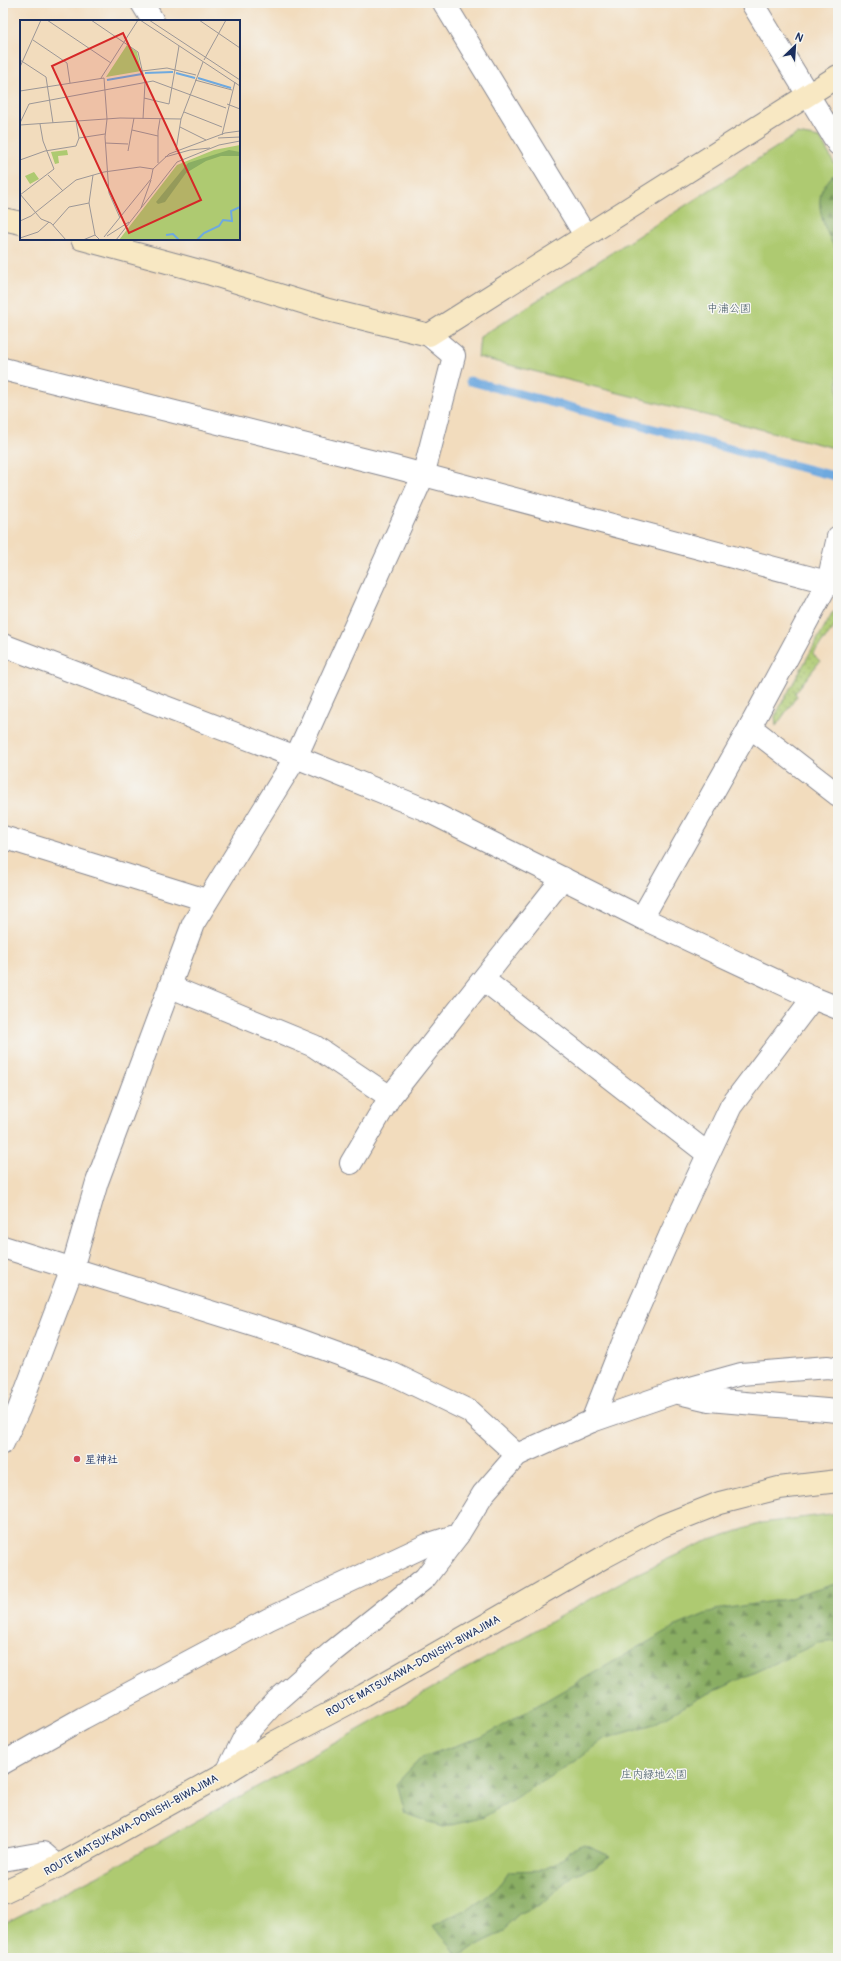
<svg xmlns="http://www.w3.org/2000/svg" width="841" height="1961" font-family="Pangolin,'Klee One',sans-serif">
<defs>
<pattern id="forest-firs" width="22" height="20" patternUnits="userSpaceOnUse"><rect width="22" height="20" fill="#8aae63"/><path d="M5 1l3.5 6h-7zM16 11l3.5 6h-7z" fill="#708e55"/></pattern>
<pattern id="garden-dots" width="8" height="8" patternUnits="userSpaceOnUse"><rect width="8" height="8" fill="#aeca71"/><path d="M2 2h.1M6 6h.1" fill="none" stroke="#8da460" stroke-width="1.8" stroke-linecap="round"/></pattern>
</defs>
<rect width="100%" height="100%" fill="#f6f6f2"/>
<filter id="ink" filterUnits="userSpaceOnUse"><feTurbulence type="fractalNoise" baseFrequency=".025" numOctaves="2"/><feDisplacementMap in="SourceGraphic" scale="8" xChannelSelector="R" yChannelSelector="G"/><feConvolveMatrix kernelMatrix="1 2 1 2 8 2 1 2 1" color-interpolation-filters="sRGB"/></filter>
<filter id="wash" filterUnits="userSpaceOnUse"><feTurbulence type="fractalNoise" baseFrequency=".012" numOctaves="4" result="noise"/><feDisplacementMap in="SourceGraphic" scale="16" xChannelSelector="R" yChannelSelector="G"/><feGaussianBlur stdDeviation="0.9" result="paint"/><feColorMatrix in="noise" values="0 0 0 0 0 0 0 0 0 0 0 0 0 0 0 0 0 1.4 0 .05"/><feComposite in="paint" operator="in"/></filter>
<g filter="url(#wash)">
<rect width="100%" height="100%" fill="#f2dcbd"/>
<!-- green -->
<g fill="#aeca71" stroke="#647c68">
<polygon points="797,134 820,138 838,170 838,449 478,357 480,337"/>
<polygon points="838,1513 838,1958 3,1958 3,1924 118,1865 630,1577 704,1542 762,1523"/>
</g>
<!-- forest -->
<g fill="url(#forest-firs)" stroke="#526e60">
<path d="M833,175L838,182V253C828,237 816,212 821,193C822,187 829,180 833,175Z"/>
<path d="M838,286V322C832,309 833,300 838,286Z"/>
<polygon points="838,1583 838,1641 818,1643 699,1698 654,1724 604,1739 572,1763 484,1817 443,1827 404,1813 396,1784 422,1757 482,1737 674,1627 715,1610 787,1599"/>
<path d="M585,1845L610,1856L594,1868L574,1874L541,1904L519,1914L508,1924L506,1930L472,1948L458,1958L444,1937L432,1926C466,1908 488,1904 509,1871L542,1870L557,1863L570,1851Z"/>
</g>
<!-- garden -->
<polygon fill="url(#garden-dots)" stroke="#647c68" points="834,612 838,615 838,623 813,654 820,661 795,693 797,696 776,726 775,716 832,613"/>
<g fill="none" stroke-linecap="round" stroke-linejoin="round">
<!-- stream -->
<polyline stroke="#6ea9df" stroke-width="9" points="470,381 838,477"/>
</g>
</g>
<g filter="url(#ink)">
<g fill="none" stroke-linecap="round" stroke-linejoin="round">
<!-- street casing -->
<g stroke="#86868e" stroke-width="24">
<g id="street">
<polyline points="142,3 153,21"/>
<polyline points="444,3 585,235"/>
<polyline points="752,3 838,144"/>
<polyline points="3,369 394,467 838,585"/>
<polyline points="3,645 296,757 424,809 642,918 813,998 838,1008"/>
<polyline points="750,727 838,795"/>
<polyline points="3,837 206,900"/>
<polyline points="642,918 750,727 828,582 838,537"/>
<polyline points="484,980 708,1154"/>
<polyline points="171,987 314,1046 390,1097"/>
<polyline points="351,1163 390,1097 563,878"/>
<polyline points="3,1247 297,1339 393,1374 469,1411 517,1455"/>
<polyline points="679,1393 709,1400 838,1411"/>
<polyline points="592,1421 622,1345 672,1231 731,1106 813,998"/>
<polyline points="3,1443 19,1409 72,1269 97,1182 193,924 296,757 423,476 454,356 429,335"/>
<polyline points="3,1763 83,1718 269,1619 427,1545 458,1535 483,1494 517,1455 592,1421 676,1392 741,1374 828,1367 838,1369"/>
<polyline points="227,1772 246,1734 275,1702 332,1652 425,1578 458,1535"/>
<polyline points="3,1860 43,1853 58,1866"/>
</g>
</g>
<!-- secondary casing -->
<g stroke="#86868e" stroke-width="24">
<g id="secondary">
<polyline points="3,219 21,223"/>
<polyline points="82,239 211,274 328,310 429,335 838,76"/>
<polyline points="3,1892 58,1866 227,1772 275,1742 364,1695 604,1557 662,1526 720,1503 779,1488 838,1481"/>
</g>
</g>
<!-- street -->
<use href="#street" stroke="#fff" stroke-width="22"/>
<!-- secondary -->
<use href="#secondary" stroke="#f8e8c3" stroke-width="22"/>
</g>
</g>
<!-- markers -->
<circle fill="#d1495b" stroke="#f6f6f2" stroke-width="1.5" cx="77" cy="1459" r="4"/>
<g text-anchor="middle" dominant-baseline="central" stroke-width="3" stroke-linejoin="round" paint-order="stroke">
<!-- park labels -->
<g font-size="11" fill="#405663" stroke="#f6f6f2">
<text x="729" y="308">中浦公園</text>
<text x="654" y="1774">庄内緑地公園</text>
</g>
<!-- poi labels -->
<g font-size="11" font-weight="bold" fill="#1b2f5e" stroke="#f6f6f2" text-anchor="start">
<text x="85" y="1459">星神社</text>
</g>
<!-- street labels -->
<g font-size="11" fill="#1b2f5e" stroke="#f6f6f2">
<text transform="translate(413 1666) rotate(-29)">ROUTE MATSUKAWA-DONISHI-BIWAJIMA</text>
<text transform="translate(131 1825) rotate(-29)">ROUTE MATSUKAWA-DONISHI-BIWAJIMA</text>
</g>
</g>
<!-- overview -->
<g transform="translate(20 20)">
<rect width="220" height="220" fill="#f2dcbd"/>
<path d="M107,25L117,32L121,51L86,57ZM220,125V220H99L157,145L194,130Z" fill="#aeca71"/>
<path d="M209,130L220,132V136H201L186,141L166,153L145,182L138,184L136,182L168,143Z" fill="#8aae63"/>
<path d="M47,130L48,135L38,136L39,143L35,144L31,132ZM14,152L19,159L10,164L5,156Z" fill="#aeca71"/>
<path d="M206,202L213,208L220,210V220H178Z" fill="#aeca71"/>
<path fill="none" stroke="#6ea9df" stroke-width="2" d="M125,53L153,52M156,53L175,58M178,58L211,68M87,60L122,54M146,215L153,214L159,220M177,220L184,213L199,206L203,200L212,201L211,191L220,187"/>
<path fill="none" stroke="#9c9797" stroke-width="1" d="M27,0L91,43M71,0L118,32L125,63L123,99M120,0L220,66M129,0L220,60M179,0L220,28M13,20L47,43L50,63M0,40L26,57L33,103M184,40L206,0M0,47L21,0M122,51L147,48L176,55M81,58L118,0M175,60L212,70M0,71L84,58L87,99L85,117L89,173L100,198M124,78L149,84L159,26M207,84L220,89M164,92L202,107M0,103L9,84L133,61L206,88M0,105L100,98L161,99M160,107L186,120M112,110L138,116M202,115L215,62M59,118L85,114M198,118L220,117M85,123L108,124M156,130L161,99L183,42M108,131L114,98M145,137L170,130L190,128M0,140L25,131L56,126L59,118L56,101M138,143V111L140,99M28,155L43,171M73,155L69,183L75,215L80,220M0,174L21,199L31,203L46,220M0,175L34,149L23,121L20,104M121,188L131,160M0,201L11,196L56,160L84,152L120,147L133,149M33,205L49,187L69,183M87,216L109,202M84,217L131,159L133,149L149,134L205,113L220,111M0,218L18,212L29,202M63,220L75,215M96,220L157,142L199,125L220,121"/>
<path fill="#d62828" fill-opacity="0.15" stroke="#d62828" stroke-width="2" d="M103,13L181,180L109,213L32,46Z"/>
<rect width="220" height="220" fill="none" stroke="#1b2f5e" stroke-width="2"/>
</g>
<!-- margin -->
<rect width="841" height="1961" fill="none" stroke="#f6f6f2" stroke-width="16"/>
<!-- north arrow -->
<g transform="translate(795 46) rotate(25)" stroke="#f6f6f2" stroke-width="3" paint-order="stroke">
<path d="M0-3L7 15L0 10L-7 15Z" fill="#1b2f5e"/>
<text y="-6" font-size="11" font-weight="bold" text-anchor="middle" fill="#1b2f5e">N</text>
</g>
</svg>
